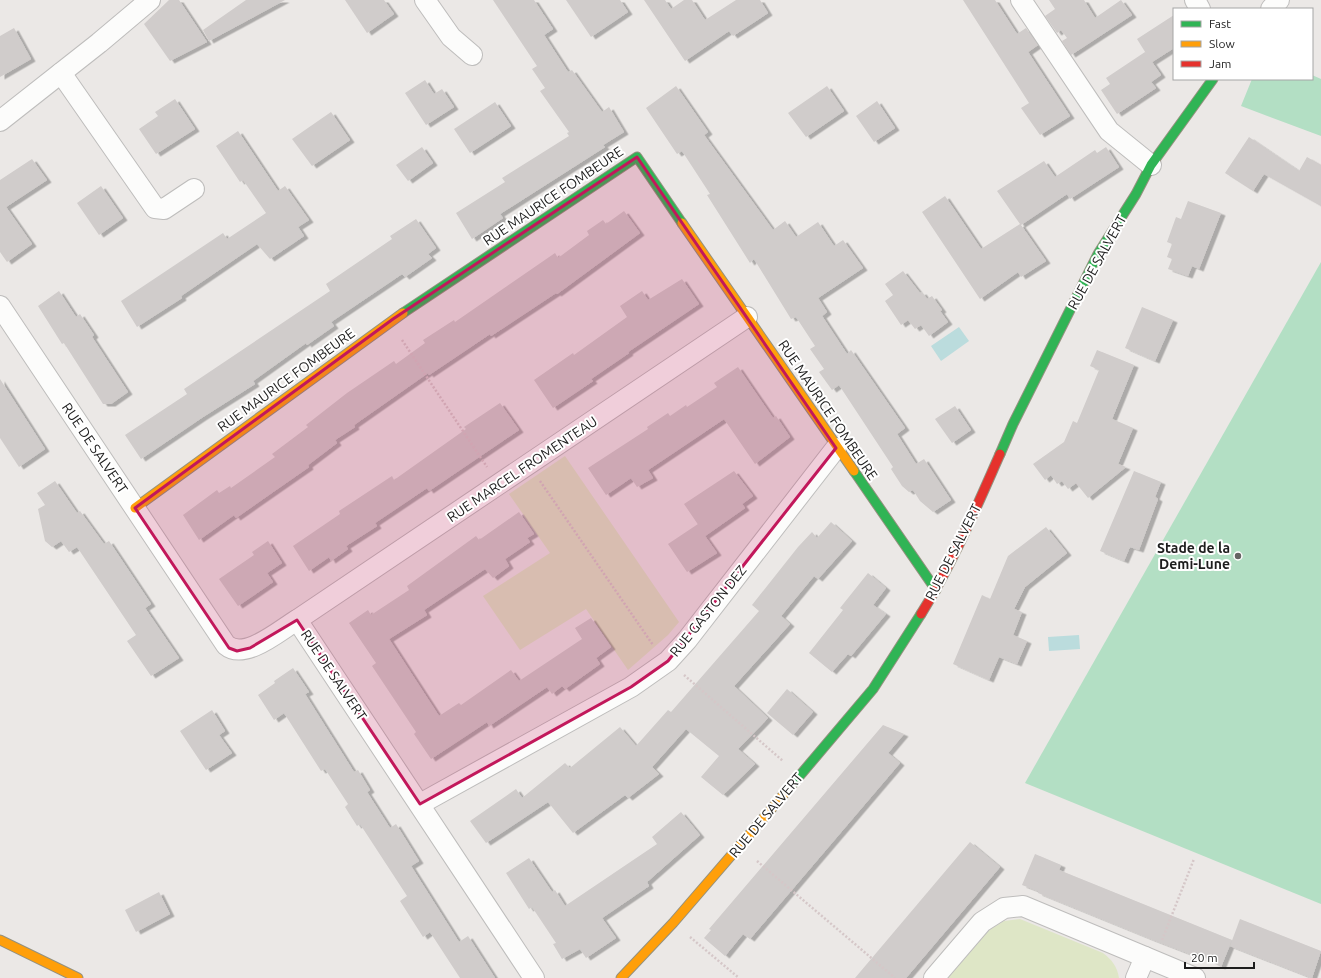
<svg xmlns="http://www.w3.org/2000/svg" width="1321" height="978" font-family="Ubuntu,sans-serif">
<defs>
<filter id="shadow"><feDropShadow dx="4.5" dy="2.5" stdDeviation="0" flood-color="#0004"/></filter>
</defs>
<rect width="100%" height="100%" fill="#ebe8e6"/>
<!-- grass -->
<g fill="#dee6c6">
<polygon points="565,456 679,622 668,635 628,670 586,609 520,650 483,596 550,553 509,494"/>
<path d="M1020,919L1103,953C1112,960 1117,966 1119,978H948L989,930L1004,921Z"/>
</g>
<!-- pitch -->
<g fill="#b3dfc4">
<polygon points="1312,75 1321,79 1321,136 1241,106 1252,79 1312,79"/>
<polygon points="1321,262 1321,904 1025,783"/>
</g>
<!-- water -->
<g fill="#bbdcdd">
<polygon points="959,327 969,341 941,361 931,346"/>
<polygon points="1079,635 1080,649 1049,651 1048,637"/>
</g>
<!-- building -->
<g fill="#d0cccb" filter="url(#shadow)">
<polygon points="169,0 179,0 207,42 170,61 144,24"/>
<polygon points="246,0 285,0 209,41 203,30"/>
<polygon points="345,0 384,0 394,14 367,33"/>
<polygon points="493,0 534,0 553,29 544,35 568,72 572,70 602,112 609,107 624,132 603,145 605,147 500,214 503,218 472,239 456,213 505,182 502,178 569,136 567,133 569,132 540,91 545,88 532,69 537,66"/>
<polygon points="566,0 620,0 628,12 591,37"/>
<polygon points="644,0 665,0 671,9 684,0 692,0 705,20 736,0 760,0 768,13 733,36 729,31 685,61"/>
<polygon points="963,0 995,0 1017,34 1026,28 1038,45 1028,52 1070,116 1040,135 1021,108 1029,103"/>
<polygon points="1049,0 1084,0 1095,18 1121,0 1132,15 1071,55 1062,41 1067,38 1061,30 1057,33 1045,16 1055,9"/>
<polygon points="1174,15 1174,48 1152,62 1161,75 1151,82 1156,88 1117,114 1101,90 1110,84 1106,78 1145,52 1147,55 1137,39"/>
<polygon points="14,28 31,59 0,77 0,36"/>
<polygon points="425,80 434,94 442,89 454,107 426,125 405,93"/>
<polygon points="676,86 708,132 704,135 773,230 785,221 796,237 818,222 834,246 843,240 863,268 818,298 827,312 822,316 847,354 851,350 905,428 897,434 916,464 924,459 951,500 933,512 920,501 913,490 909,492 902,486 891,469 893,467 839,385 832,390 819,372 824,369 810,349 815,346 796,317 791,319 754,259 750,263 707,195 710,194 682,151 677,154 646,108"/>
<polygon points="827,86 844,111 806,137 788,113"/>
<polygon points="175,99 195,129 156,154 139,129 158,116 155,112"/>
<polygon points="877,101 895,128 874,142 856,116"/>
<polygon points="495,102 511,126 470,153 454,129"/>
<polygon points="331,112 350,140 312,166 292,139"/>
<polygon points="238,131 278,191 285,186 309,220 298,227 304,236 270,259 257,244 181,296 182,298 137,327 121,301 223,233 227,239 266,213 243,180 240,182 216,146"/>
<polygon points="1249,137 1299,171 1307,157 1321,165 1321,206 1264,174 1253,191 1225,173"/>
<polygon points="422,147 433,163 408,181 396,165"/>
<polygon points="1106,147 1119,167 1070,199 1067,194 1021,225 1046,261 1021,277 1018,272 980,299 922,212 945,196 981,249 1020,224 997,191 1044,161 1055,177 1095,150 1097,153"/>
<polygon points="32,159 47,180 6,207 32,244 7,262 0,252 0,180"/>
<polygon points="101,186 123,218 99,235 77,203"/>
<polygon points="1188,201 1221,213 1199,269 1192,266 1188,276 1168,269 1172,259 1167,257 1172,244 1167,242 1176,217 1181,219"/>
<polygon points="624,211 640,233 557,294 556,293 491,336 490,334 429,375 428,373 354,425 355,427 335,440 337,443 308,465 309,467 236,518 234,515 199,540 183,515 217,490 219,493 230,486 231,488 275,457 272,454 308,427 306,425 347,393 394,361 396,364 425,343 423,340 437,331 454,320 455,322 555,253 558,258 589,235 587,231 603,220 606,224"/>
<polygon points="416,219 436,248 428,254 432,258 405,277 402,274 331,322 334,326 307,345 306,343 253,381 255,384 203,417 141,459 125,435 187,394 184,389 330,291 326,284 392,239 390,236"/>
<polygon points="903,271 920,293 922,292 927,299 932,296 942,310 940,311 948,322 929,336 921,325 915,329 908,320 901,325 885,301 893,295 885,284"/>
<polygon points="682,279 699,304 628,352 629,353 591,379 593,381 553,408 534,380 573,353 574,355 627,317 620,306 642,291 648,300"/>
<polygon points="59,291 76,317 80,314 94,335 92,337 128,392 111,404 103,404 64,343 62,344 38,306"/>
<polygon points="1142,307 1173,320 1155,361 1125,348"/>
<polygon points="1097,350 1134,365 1112,419 1133,428 1118,464 1126,467 1088,498 1076,483 1068,489 1062,481 1057,484 1051,475 1045,480 1033,464 1064,442 1073,421 1077,423 1099,370 1090,366"/>
<polygon points="738,367 773,418 776,416 790,437 755,464 724,419 648,470 653,478 637,487 631,478 606,495 588,468 648,429 647,427 668,413 670,416 686,405 687,407 717,387 714,383"/>
<polygon points="0,379 45,449 19,467 0,438"/>
<polygon points="500,403 519,430 429,491 427,488 375,523 377,526 346,546 348,549 331,561 329,557 309,571 293,546 340,514 339,511 392,476 394,480 466,429 464,427"/>
<polygon points="955,406 971,430 952,443 935,419"/>
<polygon points="734,471 753,496 742,504 745,508 705,536 717,553 687,572 668,544 698,524 699,526 684,504"/>
<polygon points="1134,471 1161,482 1155,497 1158,499 1139,550 1130,547 1124,561 1100,551"/>
<polygon points="55,481 77,513 80,511 104,544 109,541 151,604 145,608 179,658 151,676 127,641 136,635 77,547 69,552 61,541 52,547 45,541 38,509 45,505 37,493"/>
<polygon points="519,512 534,534 527,538 530,542 505,559 509,566 493,578 485,569 424,610 427,615 389,639 439,716 459,703 461,705 511,670 519,681 582,639 575,628 591,618 611,647 596,658 600,664 565,689 562,686 552,694 547,687 489,726 487,722 431,759 414,734 416,732 372,666 376,663 349,623 368,610 371,615 409,590 407,586 476,536 479,540"/>
<polygon points="831,522 852,541 818,579 814,576 781,616 790,624 734,686 768,718 738,749 755,764 723,795 701,777 719,756 686,729 652,767 659,774 628,798 625,795 573,833 548,802 486,843 470,821 516,789 522,798 565,763 570,768 620,727 636,746 668,710 671,712 759,611 752,605 798,547 812,532 817,538"/>
<polygon points="1046,527 1067,553 1025,587 1014,609 1022,612 1013,635 1027,641 1017,664 999,657 989,680 953,664 982,595 990,599 1008,556"/>
<polygon points="268,541 282,563 267,573 273,582 238,606 219,579 254,555 252,552"/>
<polygon points="868,573 886,588 873,605 886,614 851,656 848,654 832,672 809,653 843,610 840,608"/>
<polygon points="293,668 309,692 305,694 354,772 358,770 370,790 367,792 390,828 396,824 419,861 411,866 459,942 468,936 495,978 460,978 430,932 423,937 400,901 407,896 360,824 357,826 345,807 348,804 325,769 321,771 284,713 274,720 258,695 275,683 274,681"/>
<polygon points="787,689 813,712 793,735 767,713"/>
<polygon points="212,710 225,731 219,735 232,753 206,770 180,731"/>
<polygon points="883,725 904,734 888,753 900,763 750,939 743,934 725,956 704,938 711,930 709,929"/>
<polygon points="681,812 700,835 647,882 649,886 602,918 616,938 586,958 580,949 562,959 553,944 556,943 532,907 529,909 506,873 529,858 552,892 555,890 565,906 657,844 652,837"/>
<polygon points="970,842 1000,867 906,978 855,978"/>
<polygon points="1035,854 1061,865 1059,870 1232,940 1221,967 1196,952 1195,956 1151,939 1038,893 1038,891 1022,885"/>
<polygon points="159,892 170,914 136,932 125,910"/>
<polygon points="1240,919 1321,951 1312,978 1230,946"/>
</g>
<g fill="none" stroke-linecap="round" stroke-linejoin="round">
<!-- street casing -->
<g stroke="#bebdbc" stroke-width="22">
<g id="street">
<polyline points="425,0 451,37 472,55"/>
<polyline points="1021,0 1109,131 1151,165"/>
<polyline points="1195,0 1200,9"/>
<polyline points="1271,9 1279,0"/>
<polyline points="61,73 155,208 164,209 194,189"/>
<polyline points="0,121 99,43 150,0"/>
<path d="M0,306L226,645C245,661 280,630 297,620L534,978"/>
<polyline points="297,620 747,317"/>
<polyline points="420,804 631,687 668,661 687,640 836,448"/>
<polyline points="1145,957 1195,978"/>
<polyline points="934,978 982,922 1004,908 1023,906 1145,957 1136,978"/>
</g>
</g>
<!-- fast casing -->
<g stroke="#94917f" stroke-width="11">
<g id="fast">
<polyline points="403,313 637,157 682,223"/>
<polyline points="1000,454 1013,424 1098,254 1136,194 1151,165 1213,79"/>
<polyline points="854,471 936,590"/>
<polyline points="791,786 873,689 921,614"/>
</g>
</g>
<!-- slow casing -->
<g stroke="#94917f" stroke-width="11">
<g id="slow">
<polyline points="682,223 854,471"/>
<polyline points="135,508 403,313"/>
<polyline points="0,940 78,978"/>
<polyline points="621,978 673,923 791,786"/>
</g>
</g>
<!-- jam casing -->
<g stroke="#94917f" stroke-width="11">
<path id="jam" d="M921,614C953,563 976,508 1000,454"/>
</g>
<!-- path -->
<g stroke="#d5c7c8" stroke-width="2.5" stroke-dasharray="2 2" stroke-linecap="butt">
<polyline points="402,340 487,467"/>
<polyline points="540,481 653,645"/>
<polyline points="684,675 783,761"/>
<polyline points="757,861 895,978"/>
<polyline points="690,937 739,978"/>
<polyline points="1162,940 1194,859"/>
</g>
<!-- street -->
<use href="#street" stroke="#fcfcfb" stroke-width="20"/>
<!-- fast -->
<use href="#fast" stroke="#30b455" stroke-width="9"/>
<!-- slow -->
<use href="#slow" stroke="#ff9f0a" stroke-width="9"/>
<!-- jam -->
<use href="#jam" stroke="#e5322d" stroke-width="9"/>
</g>
<!-- marked area -->
<path fill="#c2185b" fill-opacity="0.2" stroke="#c2185b" stroke-width="3" stroke-linejoin="round" d="M637,157L836,448L668,661L631,687L420,804L297,620L250,648L237,651L229,648L135,508L393,319Z"/>
<!-- markers -->
<circle fill="#656463" stroke="#fff" stroke-width="1.5" cx="1238" cy="556" r="4"/>
<g text-anchor="middle" dominant-baseline="central" stroke-width="4" stroke-linejoin="round" paint-order="stroke">
<!-- street labels -->
<g font-size="14" fill="#1d1d1d" stroke="#fff">
<text transform="translate(553 196) rotate(-34)">RUE MAURICE FOMBEURE</text>
<text transform="translate(1097 262) rotate(-61)">RUE DE SALVERT</text>
<text transform="translate(286 380) rotate(-36)">RUE MAURICE FOMBEURE</text>
<text transform="translate(828 410) rotate(56)">RUE MAURICE FOMBEURE</text>
<text transform="translate(95 448) rotate(56)">RUE DE SALVERT</text>
<text transform="translate(522 469) rotate(-34)">RUE MARCEL FROMENTEAU</text>
<text transform="translate(953 552) rotate(-63)">RUE DE SALVERT</text>
<text transform="translate(708 611) rotate(-51)">RUE GASTON DEZ</text>
<text transform="translate(334 675) rotate(56)">RUE DE SALVERT</text>
<text transform="translate(766 815) rotate(-50)">RUE DE SALVERT</text>
</g>
<!-- poi labels -->
<g font-size="14" font-weight="bold" fill="#1d1d1d" stroke="#fff" text-anchor="end">
<text x="1230" y="548">Stade de la<tspan x="1230" dy="16">Demi-Lune</tspan></text>
</g>
</g>
<!-- legend -->
<rect x="1173" y="8" width="140" height="72" fill="#ffffff" stroke="#a5a5a5"/>
<rect x="1181" y="21" width="20" height="6" fill="#30b455" stroke="#a5a5a5"/>
<text x="1209" y="28" font-size="12" fill="#1d1d1d">Fast</text>
<rect x="1181" y="41" width="20" height="6" fill="#ff9f0a" stroke="#a5a5a5"/>
<text x="1209" y="48" font-size="12" fill="#1d1d1d">Slow</text>
<rect x="1181" y="61" width="20" height="6" fill="#e5322d" stroke="#a5a5a5"/>
<text x="1209" y="68" font-size="12" fill="#1d1d1d">Jam</text>
<!-- scale -->
<path d="M1185 962v6h69v-6" fill="none" stroke="#1d1d1d" stroke-width="2"/>
<text x="1191" y="962" font-size="12" fill="#1d1d1d" stroke="#ffffff" stroke-width="3" paint-order="stroke">20 m</text>
</svg>
